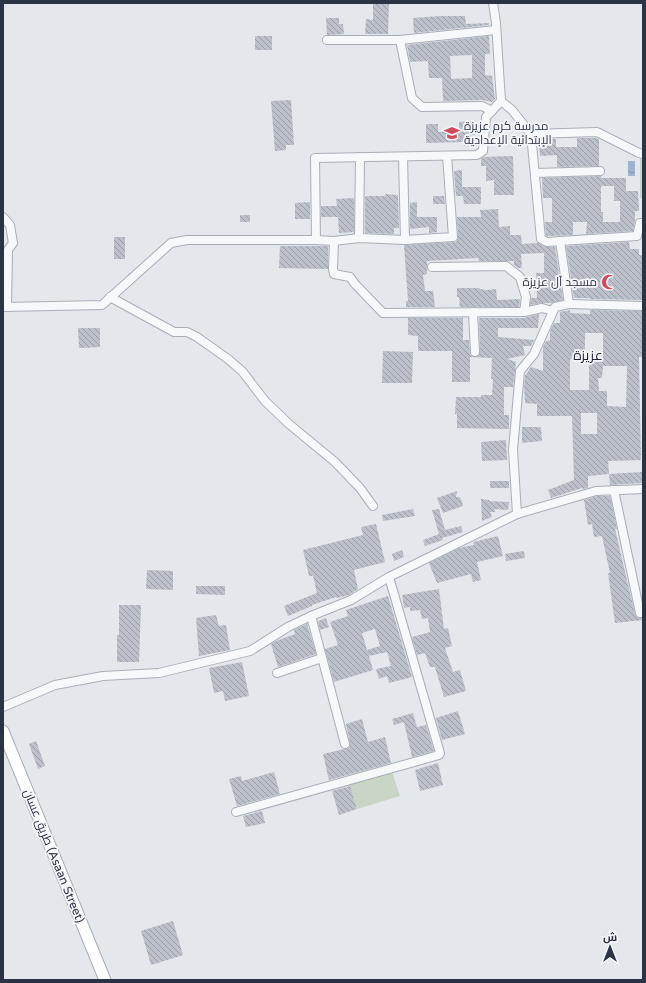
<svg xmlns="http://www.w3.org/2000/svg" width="646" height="983" font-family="'Varela Round',Cairo,sans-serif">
<defs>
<pattern id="water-ripples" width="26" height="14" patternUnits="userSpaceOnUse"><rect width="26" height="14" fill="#9fb4cc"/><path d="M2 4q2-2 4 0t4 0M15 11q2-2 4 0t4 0" fill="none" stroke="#8293a7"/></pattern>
<pattern id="building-back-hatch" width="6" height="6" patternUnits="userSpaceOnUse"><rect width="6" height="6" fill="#bbc0ca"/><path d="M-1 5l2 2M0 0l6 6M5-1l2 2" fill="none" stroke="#989da6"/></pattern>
</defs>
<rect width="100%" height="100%" fill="#e4e7ec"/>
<!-- garden -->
<g fill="#c9d6c5">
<rect x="640" y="158" width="3" height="40"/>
<polygon points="392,772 400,796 357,809 349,784"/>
</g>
<!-- water -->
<rect fill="url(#water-ripples)" x="628" y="161" width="7" height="15"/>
<!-- building -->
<g fill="url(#building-back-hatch)" fill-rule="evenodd">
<polygon points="373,3 389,3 388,34 365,34 366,19 373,20"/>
<polygon points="441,16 465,16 466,24 489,23 489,25 414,33 413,18"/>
<polygon points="326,18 339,18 339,24 343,24 344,34 327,35"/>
<rect x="255" y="36" width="17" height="14"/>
<path d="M489,36L490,54H485V75L492,76L495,99L492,102L482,100L443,101L442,78H429L428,61L410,62L407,45ZM472,55V78L451,79L450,56Z"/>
<polygon points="291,100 294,145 286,145 286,150 275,151 271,101"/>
<polygon points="475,121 475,135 471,135 472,146 464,146 464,142 426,143 426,124 438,124 438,132 459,131 459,122"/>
<polygon points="577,138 596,138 599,139 599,166 557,167 557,155 540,156 539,139 556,139 556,147 577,147"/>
<polygon points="513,156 514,195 494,195 494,180 486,181 486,166 481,166 481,159 484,157"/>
<polygon points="462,170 462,187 481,187 481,204 464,204 463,196 456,196 454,171"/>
<path d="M601,176V178H626V191H638L639,211H635V221L633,231L586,234L587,222H573V235L548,236L546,235L545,222H552V198H543L542,178ZM601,186H614V201H620V222H603V212H601Z"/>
<polygon points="385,194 398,195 399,228 394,228 394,234 365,233 365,197 366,196 385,196"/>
<polygon points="433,196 444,196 445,204 433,204"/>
<polygon points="354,198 354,232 339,233 338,217 321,217 321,206 337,206 336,199"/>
<polygon points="310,202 310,219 295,219 295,203"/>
<polygon points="417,202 417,217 437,217 437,232 429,233 429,227 410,229 410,203"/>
<polygon points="498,209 499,227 510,226 510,235 521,235 522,244 538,243 545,247 555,247 563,300 552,303 541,303 530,305 531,298 537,298 536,273 544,273 544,253 521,254 522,268 518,268 514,265 514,261 479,261 478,258 427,261 427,274 423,275 425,291 433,291 435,307 406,307 406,301 408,301 404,245 456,242 458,237 457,217 481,217 480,210"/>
<rect x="240" y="215" width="10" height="7"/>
<rect x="114" y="237" width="11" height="22"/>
<polygon points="629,242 630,249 639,249 639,255 643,255 643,300 590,299 590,298 574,298 566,246"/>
<polygon points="280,246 328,246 328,269 279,268"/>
<polygon points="457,288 480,288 480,289 486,290 496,289 497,300 520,299 519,307 460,307 459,297 457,297"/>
<path d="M570,310V313L590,314V310L643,311V357H639L641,460L608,461L609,474L588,476V488L582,489V488L551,498L548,490L574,480L572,416H537V404L525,403L524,387L525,376L531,367L543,371V347L546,341H550V331L554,323H560V312ZM585,333H603V358H589V390H570V359H585ZM603,366H627L626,407L607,406V391H599L598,378H602ZM581,413H597V434H581Z"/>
<polygon points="539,314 538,328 498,328 498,337 534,340 531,346 523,346 525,355 507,359 516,362 513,387 504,387 504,415 509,415 509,429 457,428 457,414 455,414 456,397 481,397 481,395 492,395 493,379 491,379 492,358 470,357 470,382 452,382 452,351 418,351 418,336 408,335 408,318 463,318 463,340 469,340 470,355 475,357 478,356 480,352 479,318 524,318"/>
<polygon points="78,328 100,328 100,347 79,348"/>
<polygon points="383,351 413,352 412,383 382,383"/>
<polygon points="522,427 541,427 542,441 522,443"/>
<polygon points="506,440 507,460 482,461 481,442"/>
<polygon points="642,472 642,483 610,485 609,474"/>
<rect x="490" y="481" width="19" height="7"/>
<polygon points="457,491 456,497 459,497 461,499 463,506 443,513 437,498"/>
<polygon points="597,496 610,496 617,529 615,529 635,614 638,618 643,617 643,620 615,623 608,573 610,573 602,536 594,537 592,524 588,525 584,500"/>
<polygon points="481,499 489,500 489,501 509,502 508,510 495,509 495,512 490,512 492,517 482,521"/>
<polygon points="413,509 415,516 383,521 382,515"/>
<polygon points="439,509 445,530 461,526 463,532 442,538 443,540 425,546 423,540 439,534 432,510"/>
<polygon points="376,524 385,562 354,570 358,589 349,595 337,598 336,597 312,605 312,606 288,616 284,606 317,593 313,576 309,576 303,550 363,535 361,527"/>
<polygon points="498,536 503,556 477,562 481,580 473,582 471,574 437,583 429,563 459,548 474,545 473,542"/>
<polygon points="402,550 404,557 394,561 392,554"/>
<polygon points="524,551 525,558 506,561 505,554"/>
<polygon points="147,570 173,571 173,590 146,589"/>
<polygon points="196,586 225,586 225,595 196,594"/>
<polygon points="439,589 444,629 448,628 452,646 445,648 453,672 460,670 466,691 444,697 435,667 430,667 425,653 417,655 412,637 430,632 428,618 422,619 420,610 410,611 410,607 404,608 402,595"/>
<path d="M388,596L412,677L389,683L387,676L379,679L376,669L391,666L387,652L369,656L373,670L334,682L325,649L338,645L330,622L348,616L346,610ZM375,629L380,646L367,650L362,633Z"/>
<polygon points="119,605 141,605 139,662 117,662 117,635 119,635"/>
<polygon points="216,615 219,626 226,625 230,650 199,656 196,618"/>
<polygon points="326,618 329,627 320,630 318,621"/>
<polygon points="307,624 316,654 278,667 271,644 276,641 295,634 294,630"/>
<polygon points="242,662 249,696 225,701 223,691 214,693 209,668"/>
<polygon points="458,711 465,734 442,740 436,718"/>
<polygon points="413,713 417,727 426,725 434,751 412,757 404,722 394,725 392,719"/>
<polygon points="362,719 368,742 385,737 391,763 329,780 323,754 349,748 350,743 346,724"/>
<polygon points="36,741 45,766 38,769 29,744"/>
<polygon points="438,763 443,785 420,791 415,770"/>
<polygon points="274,772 280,794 237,806 229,779 241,776 242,781"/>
<polygon points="350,786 357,809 339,815 332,791"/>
<polygon points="262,811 265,823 246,827 243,816"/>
<polygon points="173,921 183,955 151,965 141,931"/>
</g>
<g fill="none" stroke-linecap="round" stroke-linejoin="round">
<!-- street casing -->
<g stroke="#a9aeb7" stroke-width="10">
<g id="street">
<polyline points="327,40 400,40 496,30"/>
<polyline points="400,40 412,98 422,107 482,106 492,111"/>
<polyline points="501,101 512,110 531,134 541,239 547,242 560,241 569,304 555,307 534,354 520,371 513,450 517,514"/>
<polyline points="531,134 597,132 639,153 643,154"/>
<polyline points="403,157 405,240"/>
<polyline points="536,173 600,171"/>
<polyline points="3,217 10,225 13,243 8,250 7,307"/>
<polyline points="359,238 360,157"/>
<polyline points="316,240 315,158 477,155 483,151 486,117 501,101 496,23 493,3"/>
<polyline points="334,241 333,269 334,274 350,277 355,284 383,313 524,312 542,308 553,311"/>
<polyline points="560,241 637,236 640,223 643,223"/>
<polyline points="432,267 506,266 520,277 526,297 524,312"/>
<polyline points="110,297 174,332 187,332 197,337 228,359 242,371 265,401 289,424 335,462 360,488 373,506"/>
<polyline points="569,304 643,306"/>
<polyline points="3,307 102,305 171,243 187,240 316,240 334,241 359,238 405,240 453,237 447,156"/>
<polyline points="473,312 475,352"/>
<polyline points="614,490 640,613"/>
<polyline points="311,616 345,744"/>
<polyline points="277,673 322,658"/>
<polyline points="3,707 55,685 103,676 159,673 250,651 288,627 311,616 351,600 389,577 517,514 596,491 643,489"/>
<polyline points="236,812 439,755 440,753 389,577"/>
</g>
</g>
<!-- secondary casing -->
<g stroke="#a9aeb7" stroke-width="13">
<polyline id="secondary" points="3,731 105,980"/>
</g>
<!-- street -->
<use href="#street" stroke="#f7f8fa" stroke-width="8"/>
<!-- secondary -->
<use href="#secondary" stroke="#fff" stroke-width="11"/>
</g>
<!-- icons -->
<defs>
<g id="school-bare" transform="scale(1.2)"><path d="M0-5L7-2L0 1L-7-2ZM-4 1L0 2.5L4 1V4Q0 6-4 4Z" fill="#d1495b" stroke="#f4f6f9" stroke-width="2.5" paint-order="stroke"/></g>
<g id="mosque-bare" transform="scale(1.2)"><path d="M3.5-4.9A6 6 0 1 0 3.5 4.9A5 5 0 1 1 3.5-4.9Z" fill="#d1495b" stroke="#f4f6f9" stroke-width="2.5" paint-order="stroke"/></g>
</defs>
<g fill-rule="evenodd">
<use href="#school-bare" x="452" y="133"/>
<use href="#mosque-bare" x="609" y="282"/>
</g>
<g text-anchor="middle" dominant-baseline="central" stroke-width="3.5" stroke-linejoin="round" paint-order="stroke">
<!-- poi labels -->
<g font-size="12" fill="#2b3445" stroke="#f4f6f9" text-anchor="start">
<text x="464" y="126">مدرسة كرم عزيزة<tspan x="464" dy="14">الإبتدائية الإعدادية</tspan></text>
<text x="597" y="282" text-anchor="end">مسجد آل عزيزة</text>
</g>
<!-- street labels -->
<g font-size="12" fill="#2b3445" stroke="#f4f6f9">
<text transform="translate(54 856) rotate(68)">طريق عسان (Asaan Street)</text>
</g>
<!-- quarter labels -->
<g font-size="14" fill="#1d2536" stroke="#f4f6f9">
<text x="588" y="355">عزيزة</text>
</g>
</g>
<!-- border -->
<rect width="646" height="983" fill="none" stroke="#2b3445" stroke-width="8"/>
<!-- north arrow -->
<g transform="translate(610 947)" stroke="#f4f6f9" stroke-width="3" paint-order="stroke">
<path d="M0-3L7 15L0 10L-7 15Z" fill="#2b3445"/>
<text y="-6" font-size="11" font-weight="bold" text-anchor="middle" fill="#2b3445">ش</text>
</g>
</svg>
